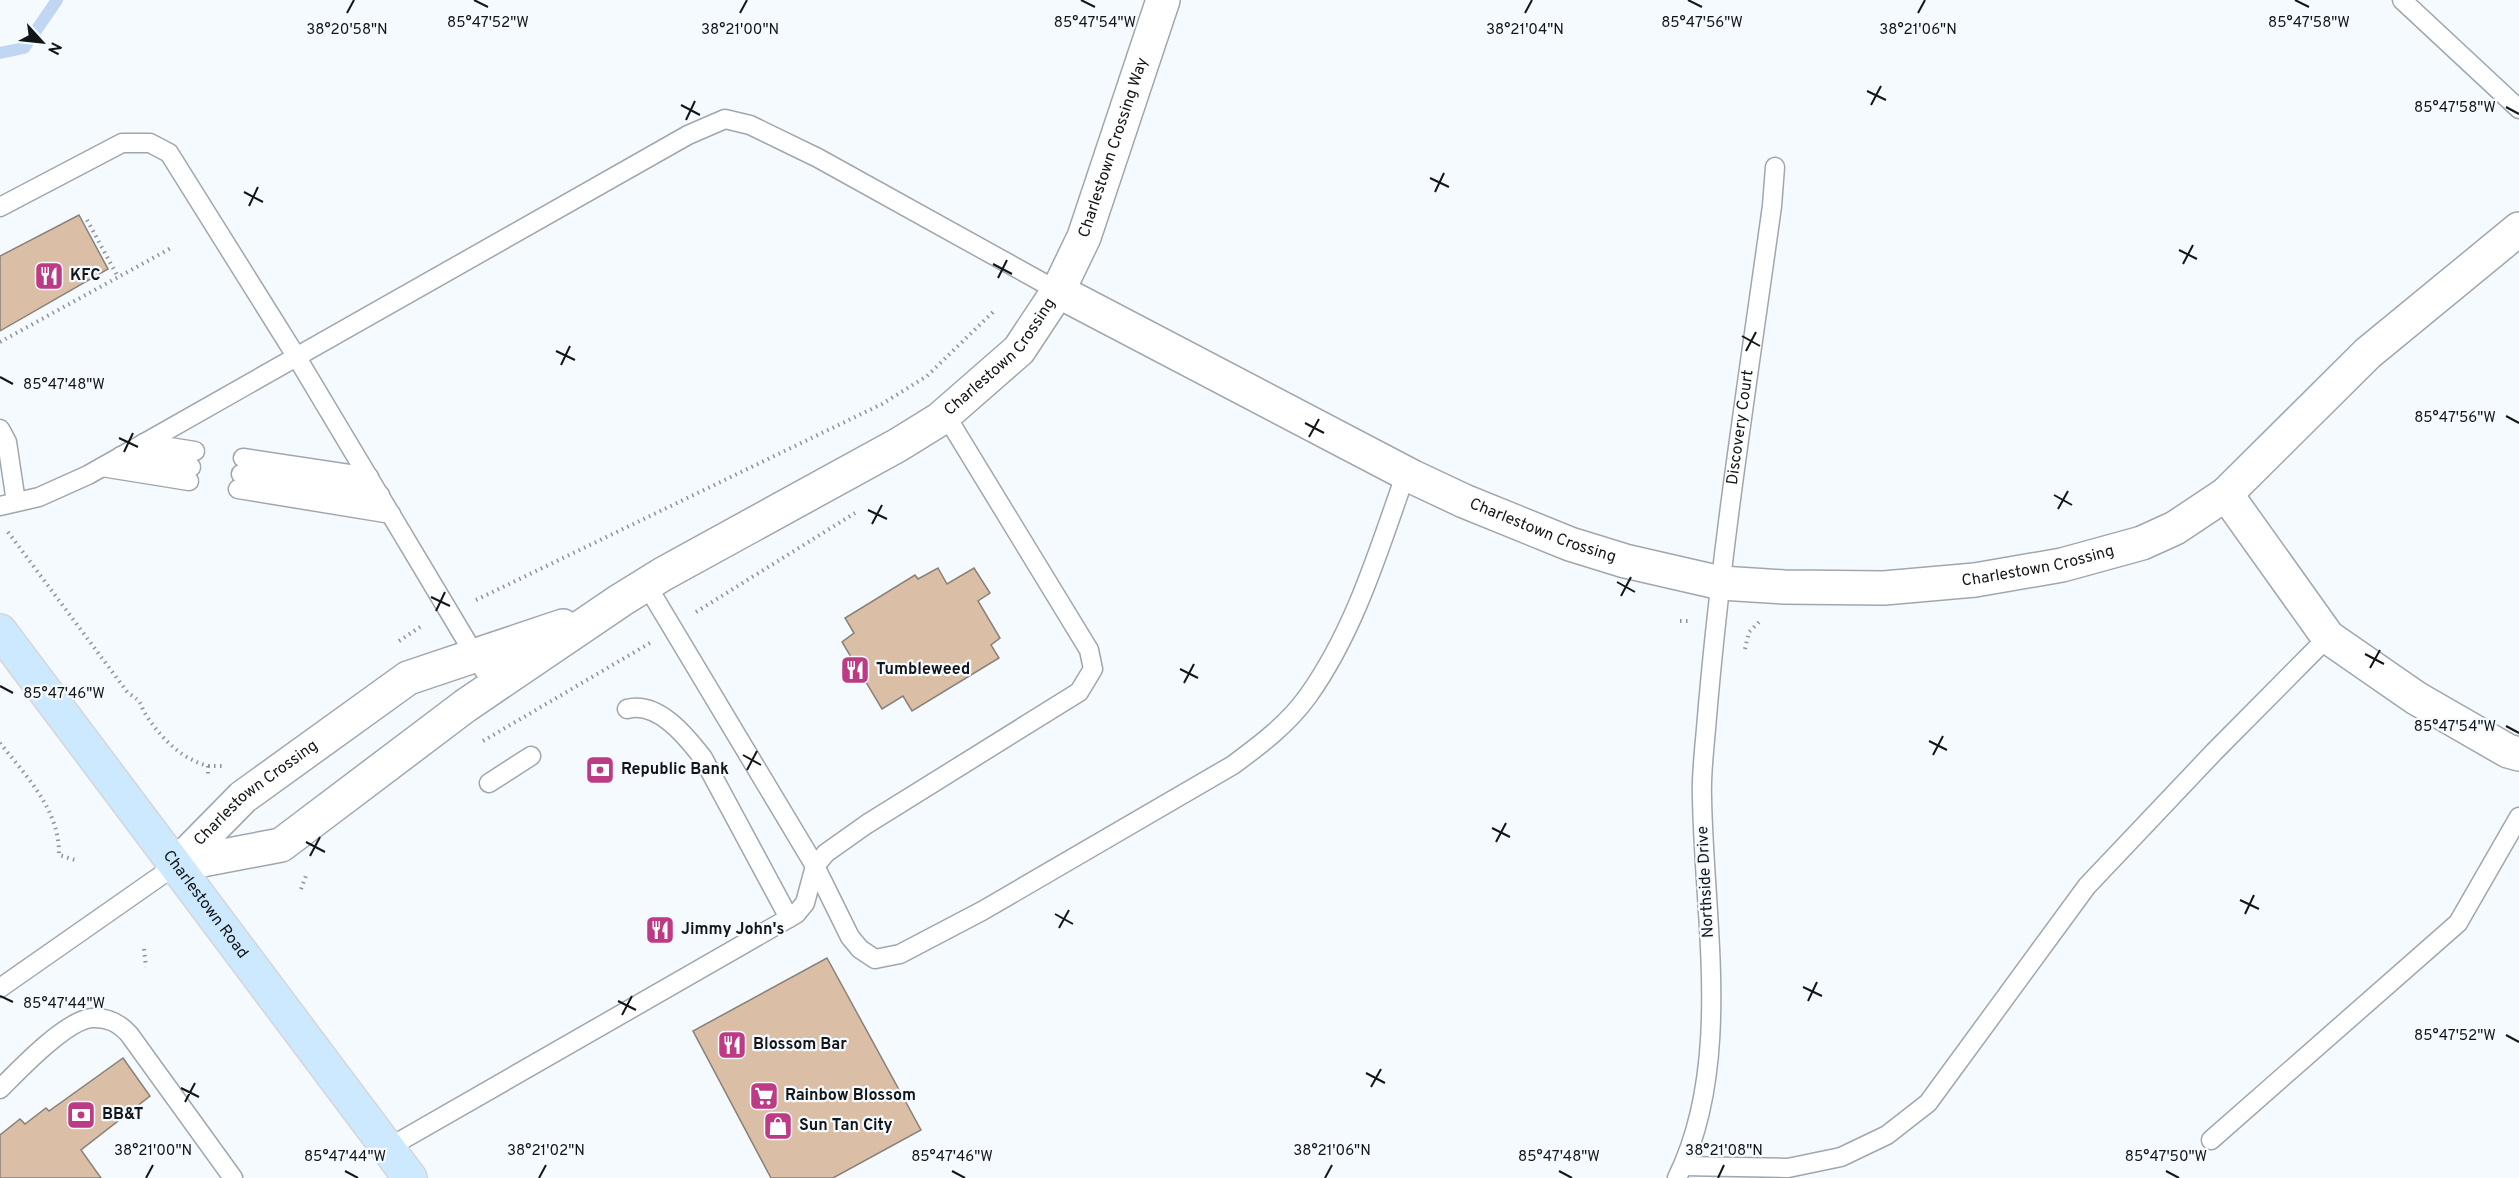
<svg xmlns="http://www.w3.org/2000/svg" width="2519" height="1178" font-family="Overpass,sans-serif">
<rect width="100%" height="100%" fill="#f5faff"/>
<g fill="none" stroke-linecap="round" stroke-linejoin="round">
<!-- stream -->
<polyline stroke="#c0d6f3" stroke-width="12" points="0,53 24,48 57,0"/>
</g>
<!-- building -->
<g fill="#dabea5" stroke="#888079" stroke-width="1.5">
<polygon points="79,215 108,269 0,331 0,256"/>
<polygon points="938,568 947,584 974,568 990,593 978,601 1000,638 991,645 999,658 912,711 903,696 882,709 842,642 854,633 845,618 915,575 918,579"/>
<polygon points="827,958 921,1130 833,1178 771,1178 693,1031"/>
<polygon points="123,1058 150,1096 81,1150 101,1178 0,1178 0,1135 20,1119 25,1124 46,1108 49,1111"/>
</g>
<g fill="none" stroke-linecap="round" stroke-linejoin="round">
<!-- lane casing -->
<g stroke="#9fa7ae" stroke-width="21">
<g id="lane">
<polyline points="2402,0 2519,109"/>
<polyline points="0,207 122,143 150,143 169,153 296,356 494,687"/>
<polyline points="0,429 7,442 16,502"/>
<polyline points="144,443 195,451"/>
<polyline points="121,456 191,467"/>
<polyline points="243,458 369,477"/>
<polyline points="102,467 189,481"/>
<polyline points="241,474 380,495"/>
<polyline points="238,489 391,514"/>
<polyline points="0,506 39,497 88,475 688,135 725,119 750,125 818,158 1058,291"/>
<path d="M646,584L815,866L850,937L860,949L875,959L900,954L982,911L1233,765C1260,745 1288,724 1308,696C1355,630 1379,549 1406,473"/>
<path d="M627,709C658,701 686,736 703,758L789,918"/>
<polyline points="489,783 531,756"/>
<polyline points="0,988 176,865"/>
<path d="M0,1089C19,1070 66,1020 92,1018C108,1017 119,1023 129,1034L233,1178"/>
<polyline points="2211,1140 2458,923 2519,817"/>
<polyline points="388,1148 796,914 805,903 815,866 826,853 867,824 1079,692 1093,669 1089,650 945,414"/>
<polyline points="1683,1166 1788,1168 1841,1157 1887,1135 1928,1103 2087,886 2214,752 2328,637"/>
<path id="s1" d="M1677,1178C1733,1064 1704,920 1702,798C1701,776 1704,752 1706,729C1720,554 1748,380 1772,206L1775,167"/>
</g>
</g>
<!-- street casing -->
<g stroke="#9fa7ae" stroke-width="36">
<g id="street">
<path id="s2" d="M1058,291L1084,237L1163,0"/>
<polyline points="2226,494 2328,637 2416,698 2508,751 2519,754"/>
<path id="s3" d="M176,865L281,845L465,706L621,600L663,574L898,445L940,419L1019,350L1058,291L1413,477L1464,501L1570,544L1625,561L1721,583L1784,587L1884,588L1975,580L2062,565L2142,543L2175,528L2226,494L2368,353L2519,229"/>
<path id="s4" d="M176,865L243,797L408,678L563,626"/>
</g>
</g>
<!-- primary casing -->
<g stroke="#d5d5d6" stroke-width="36">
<g id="primary">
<path id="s5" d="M0,631L410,1178"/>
</g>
</g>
<!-- path -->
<g stroke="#8f9397" stroke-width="4" stroke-dasharray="1.5 4.5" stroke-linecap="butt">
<polyline points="87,220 118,277"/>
<polyline points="0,342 173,247"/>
<path d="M8,532L128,693C145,703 138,704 148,718C163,740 182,759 208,766V776"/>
<polyline points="476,600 882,404 927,376 993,312"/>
<polyline points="696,612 855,513"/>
<polyline points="1680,621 1690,621"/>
<polyline points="399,641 423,625"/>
<polyline points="1745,649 1749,632 1759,622"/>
<polyline points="483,741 650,643"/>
<path d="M0,743C26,776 60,810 59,855L75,860"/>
<polyline points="208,766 223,766"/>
<polyline points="301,889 307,873"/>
<polyline points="144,949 146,967"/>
</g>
<!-- lane -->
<use href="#lane" stroke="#fff" stroke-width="18"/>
<!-- street -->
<use href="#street" stroke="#fff" stroke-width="33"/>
<!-- primary -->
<use href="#primary" stroke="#cde9ff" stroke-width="33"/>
</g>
<!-- ticks -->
<path fill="none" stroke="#131619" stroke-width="2" d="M474,0L488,7M1081,0L1095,7M1688,0L1702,7M2295,0L2309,7M347,13L354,0M740,13L747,0M1525,13L1532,0M1918,13L1925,0M1867,91L1886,100M681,105L700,115M1871,105L1881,86M2506,107L2519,114M686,120L695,101M1430,178L1449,187M244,192L263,202M1435,192L1444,173M249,206L258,187M2179,250L2197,259M993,264L1012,274M2183,264L2193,245M998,278L1007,260M1742,336L1760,346M556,351L575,360M1746,351L1756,332M561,365L570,346M0,377L13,384M2506,416L2519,423M1305,423L1324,433M1309,437L1319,419M119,438L138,447M124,452L133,433M2054,495L2072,505M2058,509L2068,491M868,510L887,519M872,524L882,505M1617,582L1635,592M1621,596L1631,577M431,597L450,606M436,611L445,592M2365,654L2384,664M2370,668L2380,650M1180,669L1198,678M1184,683L1194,664M0,686L13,693M2506,726L2519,733M1929,741L1947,750M743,755L761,765M1933,755L1943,736M747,770L757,751M1492,828L1510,837M306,842L325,852M1496,842L1506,823M310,856L320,837M2240,900L2259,909M1055,914L1073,924M2245,914L2254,895M1059,928L1069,910M1803,987L1822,996M0,996L13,1002M618,1001L636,1010M1808,1001L1817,982M622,1015L632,996M2506,1035L2519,1042M1366,1073L1385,1083M1371,1087L1381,1069M181,1088L199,1097M185,1102L195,1083M345,1171L358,1178M952,1171L965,1178M1559,1171L1572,1178M2166,1171L2179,1178M146,1178L153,1165M539,1178L546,1165M1325,1178L1332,1165M1718,1178L1724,1165"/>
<!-- icons -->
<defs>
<g id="restaurant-square" transform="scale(1.5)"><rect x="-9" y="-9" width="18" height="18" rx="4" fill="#bd3b84" stroke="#f5faff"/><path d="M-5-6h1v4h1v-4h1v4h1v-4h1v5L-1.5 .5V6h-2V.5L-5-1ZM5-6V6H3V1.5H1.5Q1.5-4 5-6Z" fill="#fff"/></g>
<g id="bank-square" transform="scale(1.5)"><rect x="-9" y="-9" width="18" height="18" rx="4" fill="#bd3b84" stroke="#f5faff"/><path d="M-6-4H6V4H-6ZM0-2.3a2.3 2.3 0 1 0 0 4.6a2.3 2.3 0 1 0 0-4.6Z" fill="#fff"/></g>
<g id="supermarket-square" transform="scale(1.5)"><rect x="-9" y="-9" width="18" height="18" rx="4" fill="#bd3b84" stroke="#f5faff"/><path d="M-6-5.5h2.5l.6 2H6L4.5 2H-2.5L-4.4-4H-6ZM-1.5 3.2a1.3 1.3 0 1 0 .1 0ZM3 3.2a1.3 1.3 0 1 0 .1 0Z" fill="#fff"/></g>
<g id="shop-square" transform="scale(1.5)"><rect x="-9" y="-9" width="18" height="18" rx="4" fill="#bd3b84" stroke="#f5faff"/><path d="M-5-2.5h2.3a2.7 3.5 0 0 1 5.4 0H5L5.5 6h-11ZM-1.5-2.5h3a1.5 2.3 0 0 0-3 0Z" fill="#fff"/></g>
</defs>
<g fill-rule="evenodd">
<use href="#restaurant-square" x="49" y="276"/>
<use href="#restaurant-square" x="855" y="670"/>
<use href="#bank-square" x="600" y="770"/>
<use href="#restaurant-square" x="660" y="930"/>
<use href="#restaurant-square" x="732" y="1045"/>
<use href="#supermarket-square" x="764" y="1096"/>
<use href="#bank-square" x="81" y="1115"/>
<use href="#shop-square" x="778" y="1126"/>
</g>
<g text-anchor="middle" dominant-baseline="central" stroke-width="4.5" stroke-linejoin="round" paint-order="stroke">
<!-- street labels -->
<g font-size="16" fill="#131619" stroke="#f5faff">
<text stroke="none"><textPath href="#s2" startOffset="154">Charlestown Crossing Way</textPath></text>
<text stroke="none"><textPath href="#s3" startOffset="980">Charlestown Crossing</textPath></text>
<text stroke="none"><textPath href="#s1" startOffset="758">Discovery Court</textPath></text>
<text stroke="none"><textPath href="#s3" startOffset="1610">Charlestown Crossing</textPath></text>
<text stroke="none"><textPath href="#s3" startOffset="2115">Charlestown Crossing</textPath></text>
<text stroke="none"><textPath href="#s4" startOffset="108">Charlestown Crossing</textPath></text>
<text transform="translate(1706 882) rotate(-93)">Northside Drive</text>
<text stroke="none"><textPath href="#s5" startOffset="342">Charlestown Road</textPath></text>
</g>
<!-- poi labels -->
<g font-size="16" font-weight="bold" fill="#131619" stroke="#f5faff" text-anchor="start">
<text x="70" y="276">KFC</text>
<text x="876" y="670">Tumbleweed</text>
<text x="621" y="770">Republic Bank</text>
<text x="681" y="930">Jimmy John's</text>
<text x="753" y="1045">Blossom Bar</text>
<text x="785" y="1096">Rainbow Blossom</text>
<text x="102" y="1115">BB&amp;T</text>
<text x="799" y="1126">Sun Tan City</text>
</g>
</g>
<g font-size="15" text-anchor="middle" fill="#131619" stroke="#f5faff" stroke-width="4.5" stroke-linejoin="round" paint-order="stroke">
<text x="2309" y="27">85°47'58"W</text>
<text x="488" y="27">85°47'52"W</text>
<text x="1095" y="27">85°47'54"W</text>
<text x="1702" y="27">85°47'56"W</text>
<text x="347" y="34">38°20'58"N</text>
<text x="740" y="34">38°21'00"N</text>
<text x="1525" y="34">38°21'04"N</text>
<text x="1918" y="34">38°21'06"N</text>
<text x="2455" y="112">85°47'58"W</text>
<text x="64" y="389">85°47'48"W</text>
<text x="2455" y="422">85°47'56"W</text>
<text x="64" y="698">85°47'46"W</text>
<text x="2455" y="731">85°47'54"W</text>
<text x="64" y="1008">85°47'44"W</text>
<text x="2455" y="1040">85°47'52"W</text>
<text x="153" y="1155">38°21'00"N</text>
<text x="546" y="1155">38°21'02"N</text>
<text x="1332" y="1155">38°21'06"N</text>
<text x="1724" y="1155">38°21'08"N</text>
<text x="345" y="1161">85°47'44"W</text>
<text x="952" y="1161">85°47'46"W</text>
<text x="1559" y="1161">85°47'48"W</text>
<text x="2166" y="1161">85°47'50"W</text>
</g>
<!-- north arrow -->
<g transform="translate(42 42) rotate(117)" stroke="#f5faff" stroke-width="4.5" paint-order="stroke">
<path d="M0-4.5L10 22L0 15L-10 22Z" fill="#131619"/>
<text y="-9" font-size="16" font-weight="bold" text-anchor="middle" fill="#131619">N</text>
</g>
</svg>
